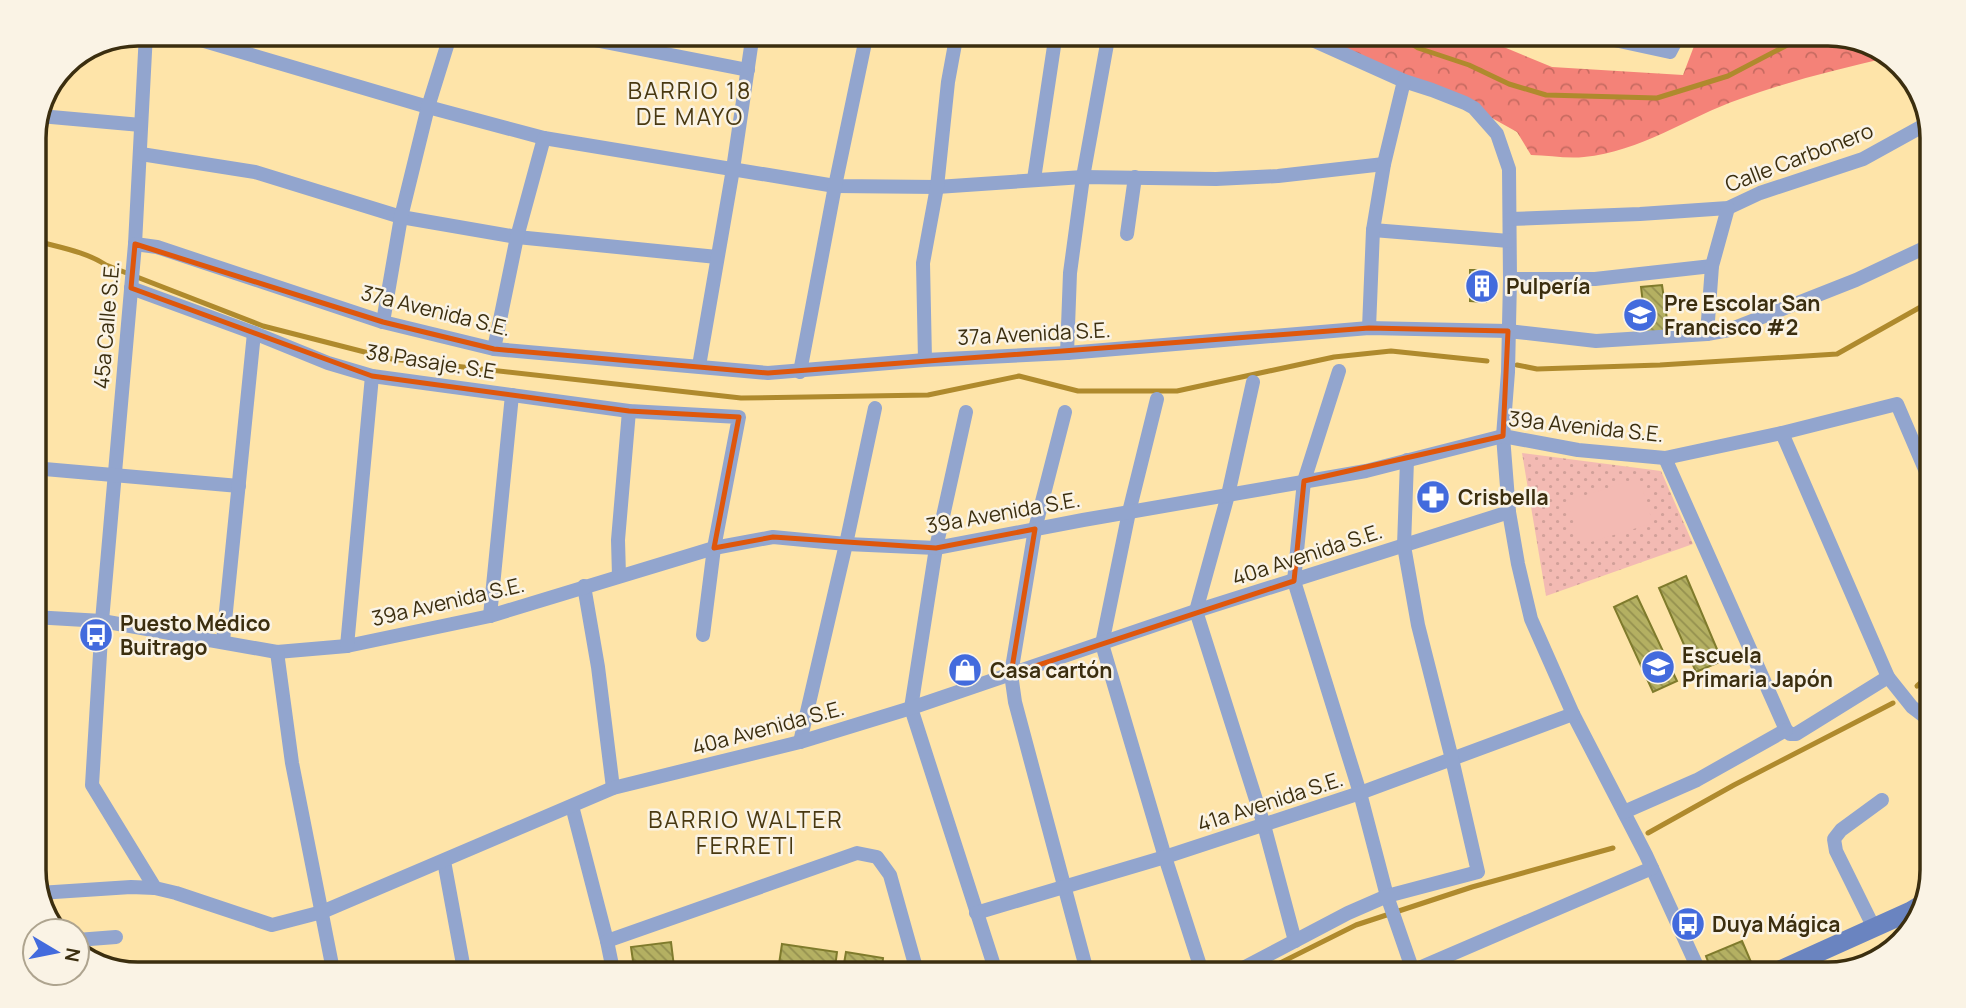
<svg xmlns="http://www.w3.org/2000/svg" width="1966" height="1008" font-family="Manrope,sans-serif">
<defs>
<pattern id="grass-dots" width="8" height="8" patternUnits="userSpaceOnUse" patternTransform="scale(1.75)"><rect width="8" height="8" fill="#f3bab3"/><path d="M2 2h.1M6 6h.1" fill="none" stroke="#d1a099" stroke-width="1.8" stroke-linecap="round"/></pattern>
<pattern id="forest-crowns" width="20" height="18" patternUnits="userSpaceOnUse" patternTransform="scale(1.75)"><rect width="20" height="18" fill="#f48278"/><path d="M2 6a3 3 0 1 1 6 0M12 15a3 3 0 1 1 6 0" fill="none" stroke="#c76b61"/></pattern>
<pattern id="building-back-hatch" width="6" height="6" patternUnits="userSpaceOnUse" patternTransform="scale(1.75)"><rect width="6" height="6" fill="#b4b062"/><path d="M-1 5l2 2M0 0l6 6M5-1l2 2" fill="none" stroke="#94904f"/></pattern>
</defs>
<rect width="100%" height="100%" fill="#fee4a9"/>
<!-- grass -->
<polygon fill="url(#grass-dots)" points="1522,453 1661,471 1693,544 1546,596"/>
<!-- forest -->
<path fill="url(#forest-crowns)" d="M1297,33H1470L1552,67L1683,75L1699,33H1829L1875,44L1890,57C1839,69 1789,81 1740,99C1688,117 1640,152 1584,157C1567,159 1548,155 1531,155L1517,132L1474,108Z"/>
<!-- pitch -->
<polygon fill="#f3bab3" points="1639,478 1653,523 1581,545 1567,501"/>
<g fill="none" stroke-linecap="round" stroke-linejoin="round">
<!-- stream -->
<g stroke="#af8a2d" stroke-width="5">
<polyline points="1394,33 1418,48 1469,65 1509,84 1546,95 1657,98 1728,76 1791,43 1830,33"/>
<path d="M33,240C57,247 85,251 106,265L263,326L392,359L741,398L928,395L1019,376L1078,391H1177L1334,357L1391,351L1487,361"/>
<polyline points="1517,365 1537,369 1660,365 1837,354 1933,300"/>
<polyline points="1917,686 1933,672"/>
<polyline points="1648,833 1734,785 1893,703"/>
<polyline points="1256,975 1356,925 1472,887 1613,848"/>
</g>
</g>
<!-- building -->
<g fill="url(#building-back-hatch)" stroke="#7f7b2c" stroke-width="2">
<polygon points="1917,83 1925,107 1921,109 1911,86"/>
<polygon points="1470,270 1479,270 1493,276 1493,296 1486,302 1470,301"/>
<polygon points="1662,285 1669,333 1647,336 1641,287"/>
<polygon points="1686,576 1722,661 1696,672 1659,588"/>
<polygon points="1637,596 1677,681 1653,692 1614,607"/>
<polygon points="1742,941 1751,962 1719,975 1713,975 1706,956"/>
<polygon points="671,942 675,975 635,975 631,947"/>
<polygon points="782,944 837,952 834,975 804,975 778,971"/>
<polygon points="846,952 883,958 882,969 897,971 896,975 842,975"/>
</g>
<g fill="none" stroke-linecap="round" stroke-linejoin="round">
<!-- street -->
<g stroke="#92a5ce" stroke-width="14">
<polyline points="146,33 135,244 102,621 92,785 155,888"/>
<polyline points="177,33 428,107 544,138 835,186 937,187 1083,177 1216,179 1278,176 1384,164"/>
<polyline points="571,33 584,38 748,70"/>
<polyline points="1297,33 1404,81 1432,90 1465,103 1474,108 1497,134 1509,169 1510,279 1508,372 1503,436 1509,512 1518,564 1531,619 1573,714 1646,855 1701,975"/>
<polyline points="1582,33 1670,52 1680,33"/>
<polyline points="40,116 141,125"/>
<polyline points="141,154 255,172 401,217 517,237 717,257"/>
<polyline points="1034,179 1056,33"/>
<polyline points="1510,219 1640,214 1728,208 1760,193 1863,159 1930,122"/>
<polyline points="1373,230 1509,241"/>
<polyline points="1127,234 1135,177"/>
<polyline points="135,244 157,247 383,322 494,349 768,373 925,360 1067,353 1369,328 1508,331 1596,341 1707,334 1729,330 1856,280 1922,249 1933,242"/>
<polyline points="1510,279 1595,279 1712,266"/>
<polyline points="131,288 254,333 328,363 372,376 629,411 739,417 714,548 703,635"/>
<polyline points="383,322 401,217 428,107 451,33"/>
<polyline points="1369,328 1373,230 1384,164 1404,81"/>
<polyline points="1707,334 1712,266 1728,208"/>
<polyline points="494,349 517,237 544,138"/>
<polyline points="1067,353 1070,273 1083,177 1109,33"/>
<polyline points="925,360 923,263 937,187 948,82 957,33"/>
<polyline points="699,366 733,169 753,33"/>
<polyline points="1339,371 1304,481 1294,581 1360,793 1387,896 1413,971"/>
<polyline points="800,372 835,186 867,33"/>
<polyline points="1253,382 1228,495 1196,611 1264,825 1295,941"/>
<polyline points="1157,399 1129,512 1102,644 1165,857 1203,975"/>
<polyline points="966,412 936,548 911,708 997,975"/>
<polyline points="1065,412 1035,529 1011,674 1015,702 1088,975"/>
<polyline points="1782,433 1888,677 1912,707 1933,723"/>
<polyline points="1665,458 1786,730 1790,734 1796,734 1888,677"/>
<polyline points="33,468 239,486"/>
<polyline points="619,576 618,540 629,411"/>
<polyline points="584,586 598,667 613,788"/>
<polyline points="490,616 512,395"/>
<polyline points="33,617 102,621 277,652 347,646 490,616 714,548 773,537 846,544 936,548 1083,520 1366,471 1503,436 1578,450 1665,458 1782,433 1897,404 1933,488"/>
<polyline points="223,641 254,333"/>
<polyline points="347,646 372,376"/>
<polyline points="277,652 292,763 334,975"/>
<polyline points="800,742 846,544 875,408"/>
<polyline points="572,806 607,941 614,975"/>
<polyline points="1624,812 1697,780 1786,730"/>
<polyline points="444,861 465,975"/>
<polyline points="39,893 131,887 155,888 176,893 272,925 322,912 613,788 800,742 911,708 1196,611 1509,512"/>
<polyline points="976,913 1165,857 1360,793 1573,714"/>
<polyline points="1874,928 1836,851 1834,839 1841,830 1882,800"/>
<polyline points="77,940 116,937"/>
<polyline points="607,941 857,853 877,857 890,875 918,975"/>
<polyline points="1230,975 1348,913 1387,896 1478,872 1452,759 1418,625 1404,546 1407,460"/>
<polyline points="1403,975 1652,868"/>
</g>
<!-- secondary -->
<polyline stroke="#6a84c0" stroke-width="19" points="1769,975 1911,911 1926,902"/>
</g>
<!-- marked area -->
<path fill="none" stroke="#df570c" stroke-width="5" stroke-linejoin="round" d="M135,244L383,322L494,349L768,373L1369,328L1508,331L1503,436L1304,481L1294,581L1011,674L1035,529L936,548L773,537L714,548L739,417L629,411L372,376L131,288Z"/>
<!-- icons -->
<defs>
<g id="building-disc" transform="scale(1.75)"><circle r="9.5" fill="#436bdd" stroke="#faf3e5"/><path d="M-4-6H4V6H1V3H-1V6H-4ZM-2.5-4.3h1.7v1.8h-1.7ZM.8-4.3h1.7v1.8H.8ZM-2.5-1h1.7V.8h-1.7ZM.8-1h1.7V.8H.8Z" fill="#fff"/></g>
<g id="school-disc" transform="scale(1.75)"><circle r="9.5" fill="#436bdd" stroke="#faf3e5"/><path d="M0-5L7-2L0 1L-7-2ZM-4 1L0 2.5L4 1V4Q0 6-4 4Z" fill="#fff"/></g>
<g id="pharmacy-disc" transform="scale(1.75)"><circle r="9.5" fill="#436bdd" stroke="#faf3e5"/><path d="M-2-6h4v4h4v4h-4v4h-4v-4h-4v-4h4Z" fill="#fff"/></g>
<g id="bus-disc" transform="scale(1.75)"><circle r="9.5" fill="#436bdd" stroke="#faf3e5"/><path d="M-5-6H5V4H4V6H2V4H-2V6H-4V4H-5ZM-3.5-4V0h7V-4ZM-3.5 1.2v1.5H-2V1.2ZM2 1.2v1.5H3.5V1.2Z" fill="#fff"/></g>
<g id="shop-disc" transform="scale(1.75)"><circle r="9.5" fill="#436bdd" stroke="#faf3e5"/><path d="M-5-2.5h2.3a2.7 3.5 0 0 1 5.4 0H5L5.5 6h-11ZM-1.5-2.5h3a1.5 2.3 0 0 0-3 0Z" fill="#fff"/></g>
</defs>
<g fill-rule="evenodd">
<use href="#building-disc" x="1482" y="286"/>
<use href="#school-disc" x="1640" y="315"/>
<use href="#pharmacy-disc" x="1433" y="497"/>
<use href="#bus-disc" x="96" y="635"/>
<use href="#school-disc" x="1658" y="667"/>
<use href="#shop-disc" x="965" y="670"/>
<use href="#bus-disc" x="1688" y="924"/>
</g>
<g text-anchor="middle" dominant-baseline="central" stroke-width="5" stroke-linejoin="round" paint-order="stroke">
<!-- street labels -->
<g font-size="21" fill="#3b2e0f" stroke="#faf3e5">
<text transform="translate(1799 157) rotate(-21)">Calle Carbonero</text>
<text transform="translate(436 310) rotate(14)">37a Avenida S.E.</text>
<text transform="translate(106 325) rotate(-85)">45a Calle S.E.</text>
<text transform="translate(1034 333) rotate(-3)">37a Avenida S.E.</text>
<text transform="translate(431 361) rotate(9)">38 Pasaje. S.E</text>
<text transform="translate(1586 426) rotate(6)">39a Avenida S.E.</text>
<text transform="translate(1003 512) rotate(-10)">39a Avenida S.E.</text>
<text transform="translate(1307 554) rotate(-18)">40a Avenida S.E.</text>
<text transform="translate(448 601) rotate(-13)">39a Avenida S.E.</text>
<text transform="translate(768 727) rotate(-15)">40a Avenida S.E.</text>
<text transform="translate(1270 801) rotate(-18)">41a Avenida S.E.</text>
</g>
<!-- poi labels -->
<g font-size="21" font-weight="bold" fill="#3b2e0f" stroke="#faf3e5" text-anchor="start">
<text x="1506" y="286">Pulpería</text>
<text x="1664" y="303">Pre Escolar San<tspan x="1664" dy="24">Francisco #2</tspan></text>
<text x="1458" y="497">Crisbella</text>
<text x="120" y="623">Puesto Médico<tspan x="120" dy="24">Buitrago</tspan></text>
<text x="1682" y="655">Escuela<tspan x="1682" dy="24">Primaria Japón</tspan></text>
<text x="990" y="670">Casa cartón</text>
<text x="1712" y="924">Duya Mágica</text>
</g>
<!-- neighbourhood labels -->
<g font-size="23" letter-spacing="2" fill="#493911" stroke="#faf3e5">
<text x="690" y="90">BARRIO 18<tspan x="690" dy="26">DE MAYO</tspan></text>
<text x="746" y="819">BARRIO WALTER<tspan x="746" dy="26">FERRETI</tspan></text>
</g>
</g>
<!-- crop -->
<path d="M0 0H1966V1008H0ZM138 46H1828A92 92 0 0 1 1920 138V870A92 92 0 0 1 1828 962H138A92 92 0 0 1 46 870V138A92 92 0 0 1 138 46Z" fill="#faf3e5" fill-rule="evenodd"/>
<path fill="none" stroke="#3b2e0f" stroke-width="3.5" d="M138 46H1828A92 92 0 0 1 1920 138V870A92 92 0 0 1 1828 962H138A92 92 0 0 1 46 870V138A92 92 0 0 1 138 46Z"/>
<!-- north arrow -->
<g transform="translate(56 952) rotate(100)"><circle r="33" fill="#faf3e5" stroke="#aea48f" stroke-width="2"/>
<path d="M0-5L12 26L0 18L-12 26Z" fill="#436bdd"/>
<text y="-10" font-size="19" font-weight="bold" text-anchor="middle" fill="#3b2e0f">N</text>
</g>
</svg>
